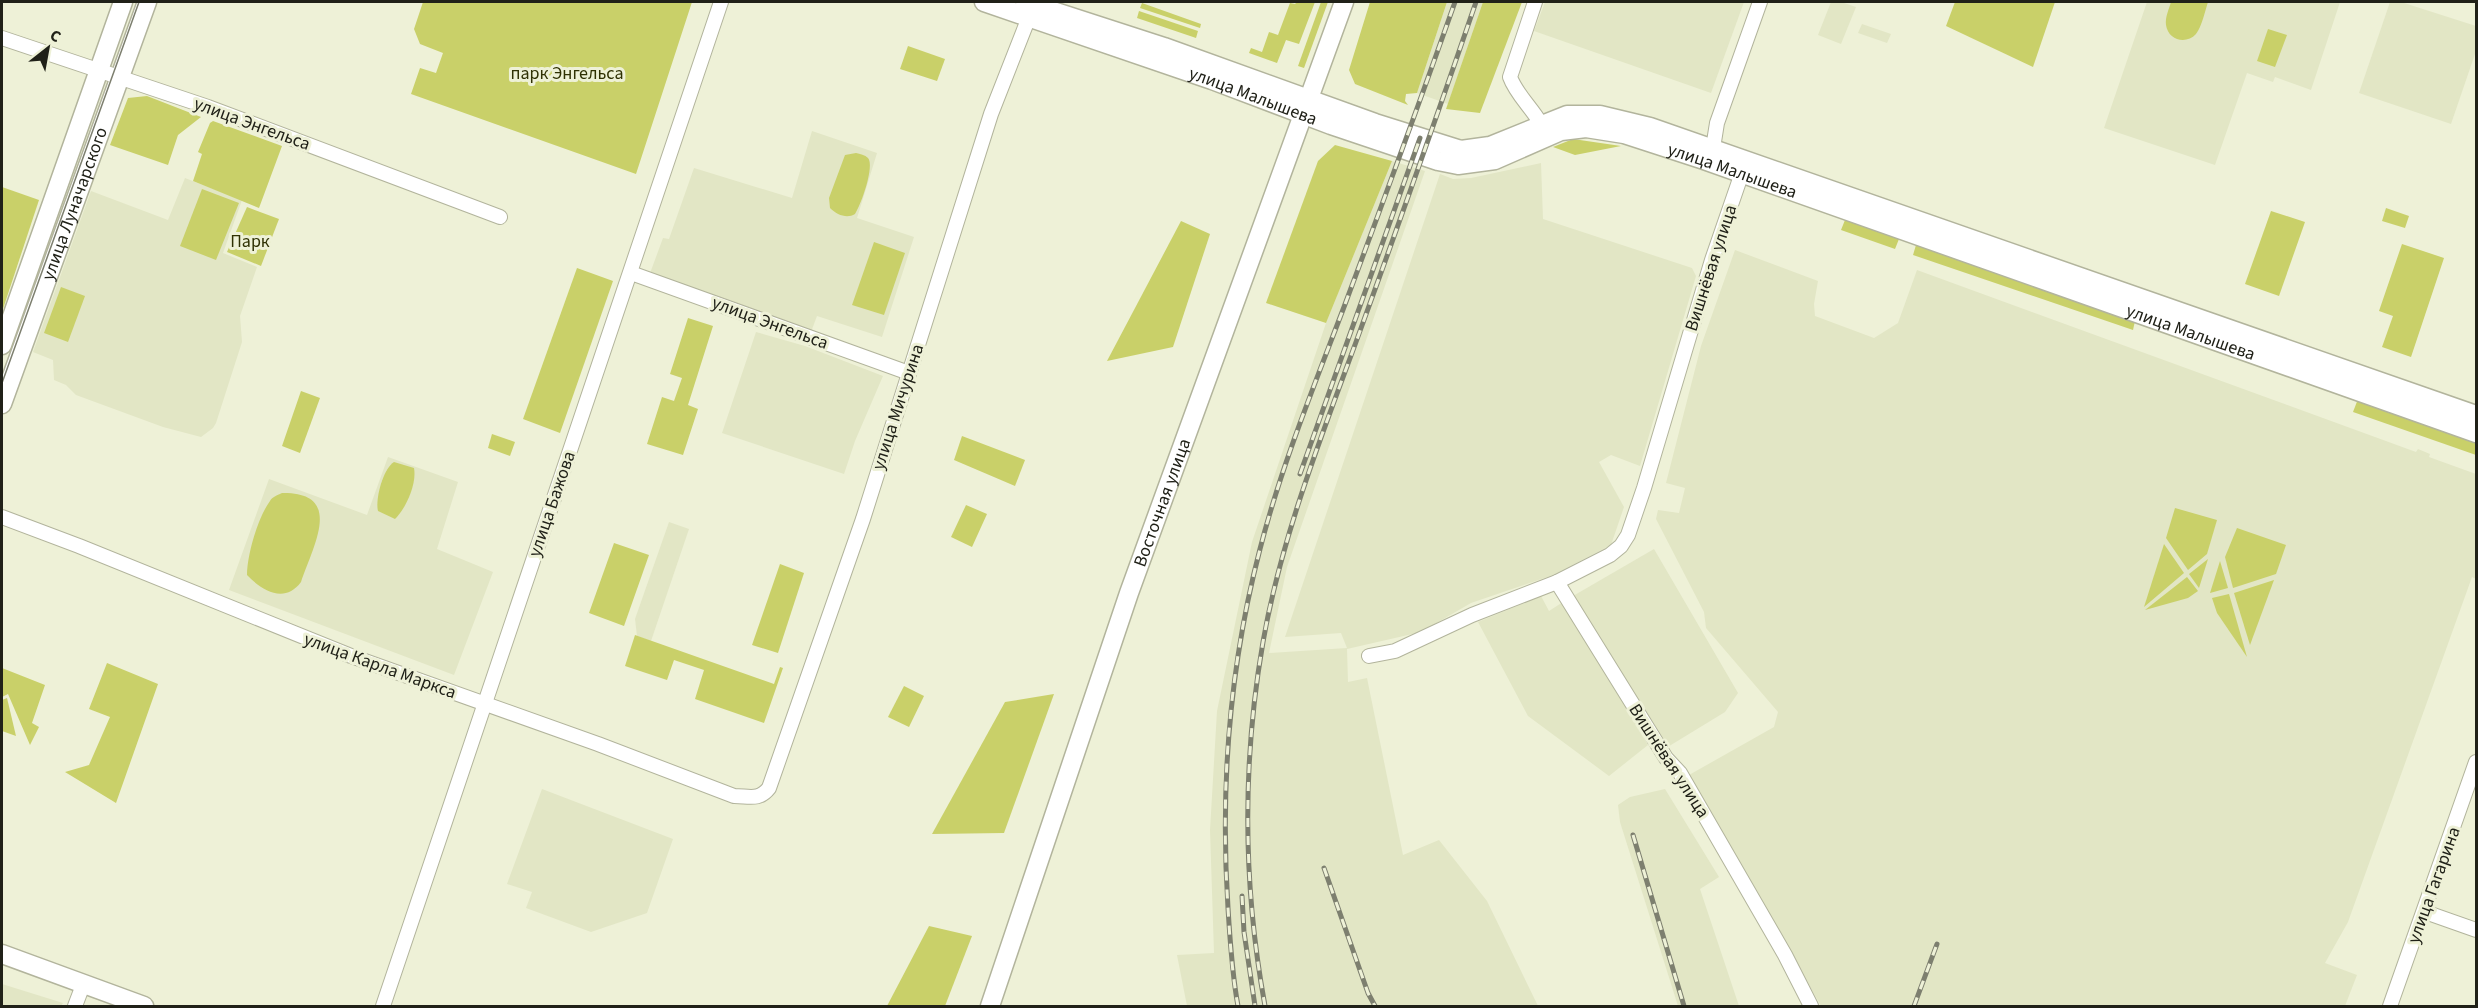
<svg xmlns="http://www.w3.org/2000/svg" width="2478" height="1008" font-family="'Source Sans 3',sans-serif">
<rect width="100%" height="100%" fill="#eef1d7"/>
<!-- built -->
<g fill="#e2e6c5">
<polygon points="1447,2 1483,2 1448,104 1417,93"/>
<polygon points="1545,2 1744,2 1711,93 1534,31"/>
<polygon points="1831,2 1841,2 1856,7 1841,44 1818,35"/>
<polygon points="2147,2 2340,2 2311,90 2275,77 2273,82 2247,73 2215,165 2104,128"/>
<polygon points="2390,2 2401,2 2476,26 2476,51 2451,124 2359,93"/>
<polygon points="1862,24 1891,34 1887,43 1858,33"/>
<polygon points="812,131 877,153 857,218 914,237 882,337 817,316 811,332 649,276 663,238 669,239 694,168 792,198"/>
<polygon points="1392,161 1425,171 1287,567 1269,653 1347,648 1341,633 1285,637 1440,174 1453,179 1471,178 1541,163 1543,219 1692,268 1696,276 1640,466 1611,455 1599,462 1624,507 1611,545 1553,575 1471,603 1421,632 1347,649 1348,682 1367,678 1403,855 1439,840 1487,901 1538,1006 1187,1006 1177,955 1214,953 1210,830 1217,711 1252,542 1326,323"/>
<polygon points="185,178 242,200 223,253 257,267 240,316 242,342 216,423 213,428 201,437 163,427 76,395 66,385 54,380 53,360 33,352 91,191 168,220"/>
<polygon points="1735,250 1818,281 1814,304 1815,316 1874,338 1898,323 1917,270 2416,452 2418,449 2430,454 2429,457 2476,474 2476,579 2472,577 2348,922 2325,963 2357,975 2345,1006 1821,1006 1689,775 1774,727 1778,712 1706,628 1704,612 1656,519 1658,510 1679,513 1685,488 1666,483 1701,346"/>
<polygon points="756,332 805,346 883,376 855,441 844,474 722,433"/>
<polygon points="388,457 458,482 437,549 493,572 454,675 229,590 269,479 367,515"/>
<polygon points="669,522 689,529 651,641 637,636 635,619"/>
<polygon points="1654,549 1738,693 1725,712 1666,748 1573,596"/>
<polygon points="1541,596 1549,611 1563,602 1648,745 1609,776 1528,716 1478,622"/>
<polygon points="542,789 673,839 647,913 591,932 526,908 532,892 507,884"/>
<polygon points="1665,789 1719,877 1700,889 1739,1006 1678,1006 1620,822 1618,805 1630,797"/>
<polygon points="2,984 63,1003 61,1006 2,1006"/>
</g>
<!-- green -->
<g fill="#c9d069">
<polygon points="423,2 692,2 636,174 411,94 420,68 436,73 443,53 420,44 414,29"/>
<polygon points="1297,2 1315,2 1299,44 1286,40 1277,63 1249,53 1251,48 1262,52 1269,32 1278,35 1290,3 1295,4"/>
<polygon points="1321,2 1328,2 1304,68 1298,66"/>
<polygon points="1370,2 1447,2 1417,93 1406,94 1405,101 1408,105 1355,84 1349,70"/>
<polygon points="1483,2 1522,2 1480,113 1446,109"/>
<polygon points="1955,2 2055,2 2033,67 1946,26"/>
<path d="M2171,2H2208C2205,11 2202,26 2196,34C2186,45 2168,40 2166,25C2165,17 2169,9 2171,2Z"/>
<polygon points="1142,3 1201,24 1200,28 1140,8"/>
<polygon points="1139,11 1198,31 1196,38 1137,18"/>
<polygon points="2268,29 2287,35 2275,67 2257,61"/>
<polygon points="908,46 945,59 937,81 900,69"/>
<polygon points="147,96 201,117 178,135 168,165 110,145 128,98"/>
<polygon points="213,121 282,146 259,208 193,181 202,154 198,152 210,123"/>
<polygon points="1573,139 1621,146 1575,155 1553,147"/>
<polygon points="1335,145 1392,161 1326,323 1266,303 1318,161"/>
<path d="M856,153C860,154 865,155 868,158C875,166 861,205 855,214C847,219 837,215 830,208L829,198L845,155Z"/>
<polygon points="2,187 39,200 2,312"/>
<polygon points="202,189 239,203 216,260 180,246"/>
<polygon points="247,207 279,219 261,266 227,252"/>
<polygon points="2386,208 2409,216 2405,228 2382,221"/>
<polygon points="2271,211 2305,222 2279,296 2245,284"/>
<polygon points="1845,220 1899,239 1895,249 1841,230"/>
<polygon points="1181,221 1210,234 1173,347 1107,361"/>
<polygon points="874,242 905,253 884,315 852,305"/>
<polygon points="2402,244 2444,258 2411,357 2382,347 2393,316 2379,311"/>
<polygon points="1916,245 2135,321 2133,330 1913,255"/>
<polygon points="577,268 613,281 560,433 523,419"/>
<polygon points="61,287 85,296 68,342 44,333"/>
<polygon points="688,318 713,326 688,405 698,409 683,455 647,444 662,397 674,401 682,378 670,374"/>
<polygon points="301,391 320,398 300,453 282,446"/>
<polygon points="2358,399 2476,441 2476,455 2353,412"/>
<polygon points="492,434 515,442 510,456 488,448"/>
<polygon points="962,436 1025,460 1015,486 954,460"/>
<path d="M394,462L414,468C417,484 406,508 395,519L378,511C375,499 383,469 394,462Z"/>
<path d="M282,493C345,492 313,546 301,582C285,604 262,591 247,575C247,555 258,517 270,501C272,497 278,495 282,493Z"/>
<polygon points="966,505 987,514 972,547 951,537"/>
<polygon points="2175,508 2217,520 2207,554 2188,570 2166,538"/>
<polygon points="2237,528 2286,545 2276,574 2233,588 2225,557"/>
<polygon points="614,543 649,555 624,626 589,613"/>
<polygon points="2164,544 2184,573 2144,607"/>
<polygon points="2208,559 2199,588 2189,574"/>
<polygon points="2220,561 2228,588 2210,593"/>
<polygon points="780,564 804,573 778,653 752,645"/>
<polygon points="2187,577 2198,591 2188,598 2145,610"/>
<polygon points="2274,580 2250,645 2234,593"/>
<polygon points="2229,594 2247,657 2217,613 2212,598"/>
<polygon points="635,635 774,684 780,667 783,668 764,723 695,699 704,670 674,660 667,680 625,666"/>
<polygon points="107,663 158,684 116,803 65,772 89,765 110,717 89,709"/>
<polygon points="2,668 45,685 32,723 39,727 30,745 8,694 2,697"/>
<polygon points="904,686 924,696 909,727 888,717"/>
<polygon points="1054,694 1004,833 932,834 1005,702"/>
<polygon points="7,698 16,736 2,731 2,700"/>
<polygon points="929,926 972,936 945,1006 887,1006"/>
</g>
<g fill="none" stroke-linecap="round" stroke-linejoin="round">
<!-- minor casing -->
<g stroke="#b2b49c" stroke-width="16">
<g id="minor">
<path d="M1535,2L1510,77C1516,94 1532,108 1541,124"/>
<polyline points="2,38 208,107 500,217"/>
<polyline points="1717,156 1713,148 1717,123 1760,2"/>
<polyline points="631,273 909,373"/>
<path d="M2,517L79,546L351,656L598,744L734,796C749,796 759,801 769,788L863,519L991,114L1029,17"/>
<polyline points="1557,582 1666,758 1680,773 1785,955 1811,1006"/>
<polyline points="1369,656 1395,651 1472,615 1557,582 1610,555 1621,546 1628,535 1644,488 1712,260 1744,167"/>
<polyline points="2425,912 2476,930"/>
<polyline points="75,1006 83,985"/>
<polyline points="383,1006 721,2"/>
<polyline points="2390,1006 2476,762"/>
</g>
</g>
<!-- major casing -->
<g stroke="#b2b49c" stroke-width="21">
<g id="major">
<path id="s1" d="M984,2L1212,80L1331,125L1438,161L1458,165L1495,160L1561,131L1586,128L1624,134L1704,160L2476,433"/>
<polyline points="1025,2 1164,47 1375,123 1461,150 1490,146 1567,115 1600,115 1650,127 2476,415"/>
<polyline points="2,345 123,2"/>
<path id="s2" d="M2,404L147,2"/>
<polyline points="2,954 144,1006"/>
<path id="s3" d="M990,1006L1129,593L1344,2"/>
</g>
</g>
<!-- minor -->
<use href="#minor" stroke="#fff" stroke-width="14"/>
<!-- major -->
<use href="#major" stroke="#fff" stroke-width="18"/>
<!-- tram -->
<polyline stroke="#7d7f6f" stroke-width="1.5" points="2,383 139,2"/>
<!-- rail casing -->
<g stroke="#7d7f6f" stroke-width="5">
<g id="rail">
<polyline points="1300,474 1420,138"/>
<polyline points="1633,835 1684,1006"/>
<polyline points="1324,868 1368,993 1375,1006"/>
<polyline points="1242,896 1244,932 1255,1006"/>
<path d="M1238,1006C1232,974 1230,941 1228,908C1220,785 1229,668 1260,549C1281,467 1314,386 1344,307C1382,205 1419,104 1455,2"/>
<path d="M1265,1006C1243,886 1242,763 1263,642C1281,539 1320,440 1356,342C1397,229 1437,116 1476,2"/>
<polyline points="1914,1006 1937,944"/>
</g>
</g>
<!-- rail -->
<use href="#rail" stroke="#eef1d7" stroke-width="3" stroke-dasharray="9" stroke-linecap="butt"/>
</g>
<g text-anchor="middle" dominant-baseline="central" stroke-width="6" stroke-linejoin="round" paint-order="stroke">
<!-- park labels -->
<g font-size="18" fill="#2f3103" stroke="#eef1d7">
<text x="567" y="73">парк Энгельса</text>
<text x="250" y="241">Парк</text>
</g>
<!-- street labels -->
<g font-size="18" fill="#202118" stroke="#eef1d7">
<text stroke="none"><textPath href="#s1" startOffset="285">улица Малышева</textPath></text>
<text transform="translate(252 124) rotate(20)">улица Энгельса</text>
<text stroke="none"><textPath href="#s1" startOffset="789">улица Малышева</textPath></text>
<text stroke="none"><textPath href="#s2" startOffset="213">улица Луначарского</textPath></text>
<text transform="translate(1711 268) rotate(-72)">Вишнёвая улица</text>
<text transform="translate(770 323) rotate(20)">улица Энгельса</text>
<text stroke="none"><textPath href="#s1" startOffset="1275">улица Малышева</textPath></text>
<text transform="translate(898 407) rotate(-72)">улица Мичурина</text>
<text stroke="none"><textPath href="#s3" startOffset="532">Восточная улица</textPath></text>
<text transform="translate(552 504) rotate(-71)">улица Бажова</text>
<text transform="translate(380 666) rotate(20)">улица Карла Маркса</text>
<text transform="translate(1669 761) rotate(57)">Вишнёвая улица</text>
<text transform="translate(2434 885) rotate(-70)">улица Гагарина</text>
</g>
</g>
<!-- border -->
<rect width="2478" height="1008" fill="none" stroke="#202118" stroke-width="6"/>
<!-- north arrow -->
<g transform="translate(48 48) rotate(31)" stroke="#eef1d7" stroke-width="4.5" paint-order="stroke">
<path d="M0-4.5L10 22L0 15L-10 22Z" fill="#202118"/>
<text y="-9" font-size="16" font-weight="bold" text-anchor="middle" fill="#202118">С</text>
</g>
</svg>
